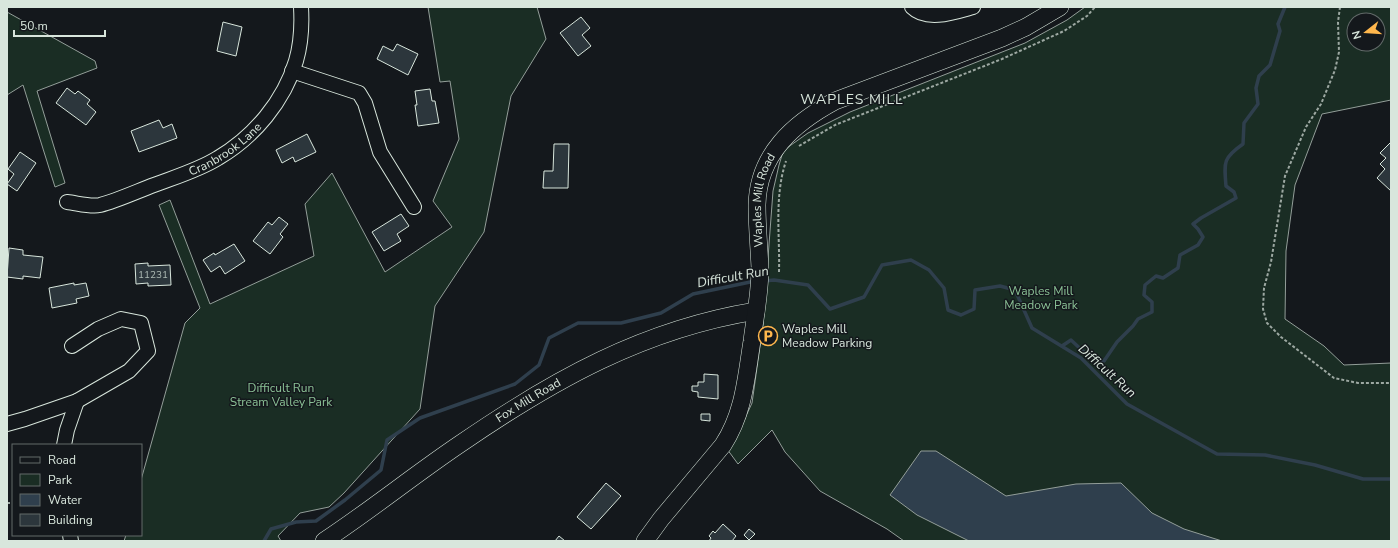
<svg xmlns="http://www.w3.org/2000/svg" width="1398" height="548" font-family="'Nunito Sans',sans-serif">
<rect width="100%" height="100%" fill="#14181c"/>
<!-- green -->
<g fill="#1a2d24" stroke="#939e99" fill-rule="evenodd">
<polygon points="428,7 537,7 546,39 511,96 484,232 435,306 420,409 344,493 329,507 300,513 278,536 281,541 124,541 126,535 141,535 141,480 185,323 200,308 159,205 170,200 210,304 314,256 305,204 332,173 385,272 452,227 433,201 459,139 450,81 440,82"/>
<path d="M1085,7H1391V100L1322,114L1295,185L1286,251L1285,319L1324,346L1344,365L1391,363V541H904L887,529L820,491L785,452L772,430L738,464L727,449L741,427L752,403L763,325L773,191L779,165L782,155L785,150L791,145L808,133L850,112L1025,43L1067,20ZM1354,20H1378V44H1354Z"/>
<polygon points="7,12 95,61 97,68 37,91 65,183 55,187 23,85 7,95"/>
</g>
<!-- water -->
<polygon fill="#2f3f4d" stroke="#939e99" points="921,451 936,451 1006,496 1076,484 1121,483 1152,513 1184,529 1222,541 969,541 917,515 890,495"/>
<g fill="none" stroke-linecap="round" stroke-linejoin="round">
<!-- stream -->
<g stroke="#2f3f4d" stroke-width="3.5">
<polyline points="764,281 774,280 808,285 830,309 864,297 882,265 911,260 929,270 944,288 948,310 961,315 974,309 975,290 1000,286 1015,290 1032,328 1081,358 1127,404 1217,454 1265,455 1315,465 1363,479 1391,479"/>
<path d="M1062,346L1071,340L1087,355L1104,361L1117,342L1133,326L1138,319L1152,312V302L1144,295L1145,285L1156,276L1163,278L1178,268L1180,255L1198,245L1203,237L1198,229L1193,224L1201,218L1236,198L1234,192L1226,186C1224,162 1223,158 1243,144L1244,123L1258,104L1256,88L1259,76L1270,65L1280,31L1278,24L1285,7"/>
<polyline points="264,541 271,529 296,522 316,521 345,500 381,470 387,440 420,418 515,384 539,365 549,338 578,323 621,323 661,313 693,294 755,281"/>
</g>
</g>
<!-- building -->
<g fill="#2c363c" stroke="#d8e6dc">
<polygon points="581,17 590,28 582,35 591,46 578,56 560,33"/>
<polygon points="223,22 242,27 236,56 217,51"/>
<polygon points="397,44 418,54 408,75 377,59 383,46 393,51"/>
<polygon points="67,88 75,94 78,91 90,100 87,104 96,112 86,125 56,103"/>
<polygon points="430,89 432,101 435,101 439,123 418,126 415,105 417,105 415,91"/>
<polygon points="159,120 163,128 172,124 177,138 139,152 131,131"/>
<polygon points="307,134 316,152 295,162 293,157 282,163 276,150"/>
<polygon points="1390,143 1391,144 1391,191 1377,178 1385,169 1380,164 1386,158 1380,153"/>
<polygon points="554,144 569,144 568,188 543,188 544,171 553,171"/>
<polygon points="20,152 36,163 17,191 7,184 14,174 8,169"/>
<polygon points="401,214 409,226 397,234 401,241 384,251 372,232"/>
<polygon points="279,217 288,224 280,234 283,237 270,254 253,241 268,222 272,225"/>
<polygon points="234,244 245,261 225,274 220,266 211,272 203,260 214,253 215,255"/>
<polygon points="9,248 23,250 23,255 43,257 40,278 23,276 23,279 7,277"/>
<polygon points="148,263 148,266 170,265 171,285 148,286 148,283 136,284 135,264"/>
<polygon points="74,283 74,285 86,283 89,296 76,299 77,303 52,308 49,288"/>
<polygon points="704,374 718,375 718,399 698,397 698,392 692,391 692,386 698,386 698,382 704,382"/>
<polygon points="701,414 710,414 710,421 701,420"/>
<polygon points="606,483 621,496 591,529 577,517"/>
<polygon points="723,524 736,536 732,541 709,541 711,538 709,536 713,531 715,533"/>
<polygon points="749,529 755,534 749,540 744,535"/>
<polygon points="559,536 565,541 555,541"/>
</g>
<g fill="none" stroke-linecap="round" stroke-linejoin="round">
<!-- minor casing -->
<g stroke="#d8e6dc" stroke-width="16">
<g id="minor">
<path d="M912,7C927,22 955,12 973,7"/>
<polyline points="292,71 359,93 365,103 380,152 414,207"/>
<path id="s1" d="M67,202C77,203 90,207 100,205C116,201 138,191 154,185C175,177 199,170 218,158C254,137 284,101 296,61C301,44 302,24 301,7"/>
<polyline points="7,424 25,419 77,401 129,371 148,351 141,323 121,319 98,329 72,346"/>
<polyline points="64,445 67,430 77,401"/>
<polyline points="70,535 71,541"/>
</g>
</g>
<!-- major casing -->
<g stroke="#d8e6dc" stroke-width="18">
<g id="major">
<path id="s2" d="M324,541C371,510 414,475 460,444C553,380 644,329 756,311"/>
<path id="s3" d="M645,541L661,519L723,445C744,413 746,378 752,341C755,317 760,293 760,268C759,247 757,226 757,205C758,154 794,123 835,101L1002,38L1026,27L1060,7"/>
</g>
</g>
<!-- path -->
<g stroke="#9da8a2" stroke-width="2" stroke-dasharray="3 2" stroke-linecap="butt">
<polyline points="1340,7 1338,22 1339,52 1335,70 1321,104 1306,127 1285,176 1271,262 1264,288 1263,309 1267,323 1281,337 1334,378 1358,383 1391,383"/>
<polyline points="799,146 835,125 1002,59 1064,31 1087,16 1095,7"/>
<path d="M779,272C780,235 774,197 786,161"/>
<polyline points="7,503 13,503"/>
</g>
<!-- minor -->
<use href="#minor" stroke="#14181c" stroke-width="14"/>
<!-- major -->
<use href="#major" stroke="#14181c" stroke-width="17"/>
</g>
<!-- icons -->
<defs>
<g id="parking-ring" transform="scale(1)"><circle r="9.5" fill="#14181c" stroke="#ffb74d" stroke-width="1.5"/><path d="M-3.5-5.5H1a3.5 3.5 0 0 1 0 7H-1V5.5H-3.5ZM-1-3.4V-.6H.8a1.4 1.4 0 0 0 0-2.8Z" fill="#ffb74d"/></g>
</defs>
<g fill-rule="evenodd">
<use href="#parking-ring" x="768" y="336"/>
</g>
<g text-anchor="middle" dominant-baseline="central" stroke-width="3" stroke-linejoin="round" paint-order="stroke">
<!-- number labels -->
<g font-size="10" fill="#adbab4">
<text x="153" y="275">11231</text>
</g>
<!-- street labels -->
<g font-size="12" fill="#d8e6dc" stroke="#14181c">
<text stroke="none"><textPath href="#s1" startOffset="171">Cranbrook Lane</textPath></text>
<text stroke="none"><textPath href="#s3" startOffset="375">Waples Mill Road</textPath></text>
<text stroke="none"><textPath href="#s2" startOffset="248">Fox Mill Road</textPath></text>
</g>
<!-- park labels -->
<g font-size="12" fill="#8ac095" stroke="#14181c">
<text x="1041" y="291">Waples Mill<tspan x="1041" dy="14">Meadow Park</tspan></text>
<text x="281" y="388">Difficult Run<tspan x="281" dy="14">Stream Valley Park</tspan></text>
</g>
<!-- poi labels -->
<g font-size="12" fill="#d8e6dc" stroke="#14181c" text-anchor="start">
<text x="782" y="329">Waples Mill<tspan x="782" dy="14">Meadow Parking</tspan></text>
</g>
<!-- water labels -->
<g font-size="13" font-style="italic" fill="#d8e6dc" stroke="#14181c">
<text transform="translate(733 277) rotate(-10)">Difficult Run</text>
<text transform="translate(1107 371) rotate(42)">Difficult Run</text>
</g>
<!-- quarter labels -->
<g font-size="14" letter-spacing="1" fill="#d8e6dc" stroke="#14181c">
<text x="852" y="99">WAPLES MILL</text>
</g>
</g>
<!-- border -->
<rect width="1398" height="548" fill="none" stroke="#d8e6dc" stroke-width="16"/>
<!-- legend -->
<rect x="12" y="444" width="130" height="92" fill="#14181c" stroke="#626a69"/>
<rect x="20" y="457" width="20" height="6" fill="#14181c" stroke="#626a69"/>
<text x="48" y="464" font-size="12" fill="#d8e6dc">Road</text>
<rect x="20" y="474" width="20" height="12" fill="#1a2d24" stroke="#626a69"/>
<text x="48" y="484" font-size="12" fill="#d8e6dc">Park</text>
<rect x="20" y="494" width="20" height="12" fill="#2f3f4d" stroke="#626a69"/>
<text x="48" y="504" font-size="12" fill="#d8e6dc">Water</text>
<rect x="20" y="514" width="20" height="12" fill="#2c363c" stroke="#626a69"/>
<text x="48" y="524" font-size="12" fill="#d8e6dc">Building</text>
<!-- north arrow -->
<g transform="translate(1366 32) rotate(253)"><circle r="19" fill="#14181c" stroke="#626a69"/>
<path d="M0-3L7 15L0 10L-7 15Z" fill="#ffb74d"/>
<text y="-6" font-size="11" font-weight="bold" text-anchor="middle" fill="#d8e6dc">N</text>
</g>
<!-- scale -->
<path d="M14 30v6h91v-6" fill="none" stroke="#d8e6dc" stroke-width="2"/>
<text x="20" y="30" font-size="12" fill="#d8e6dc" stroke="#14181c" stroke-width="3" paint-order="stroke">50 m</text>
</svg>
